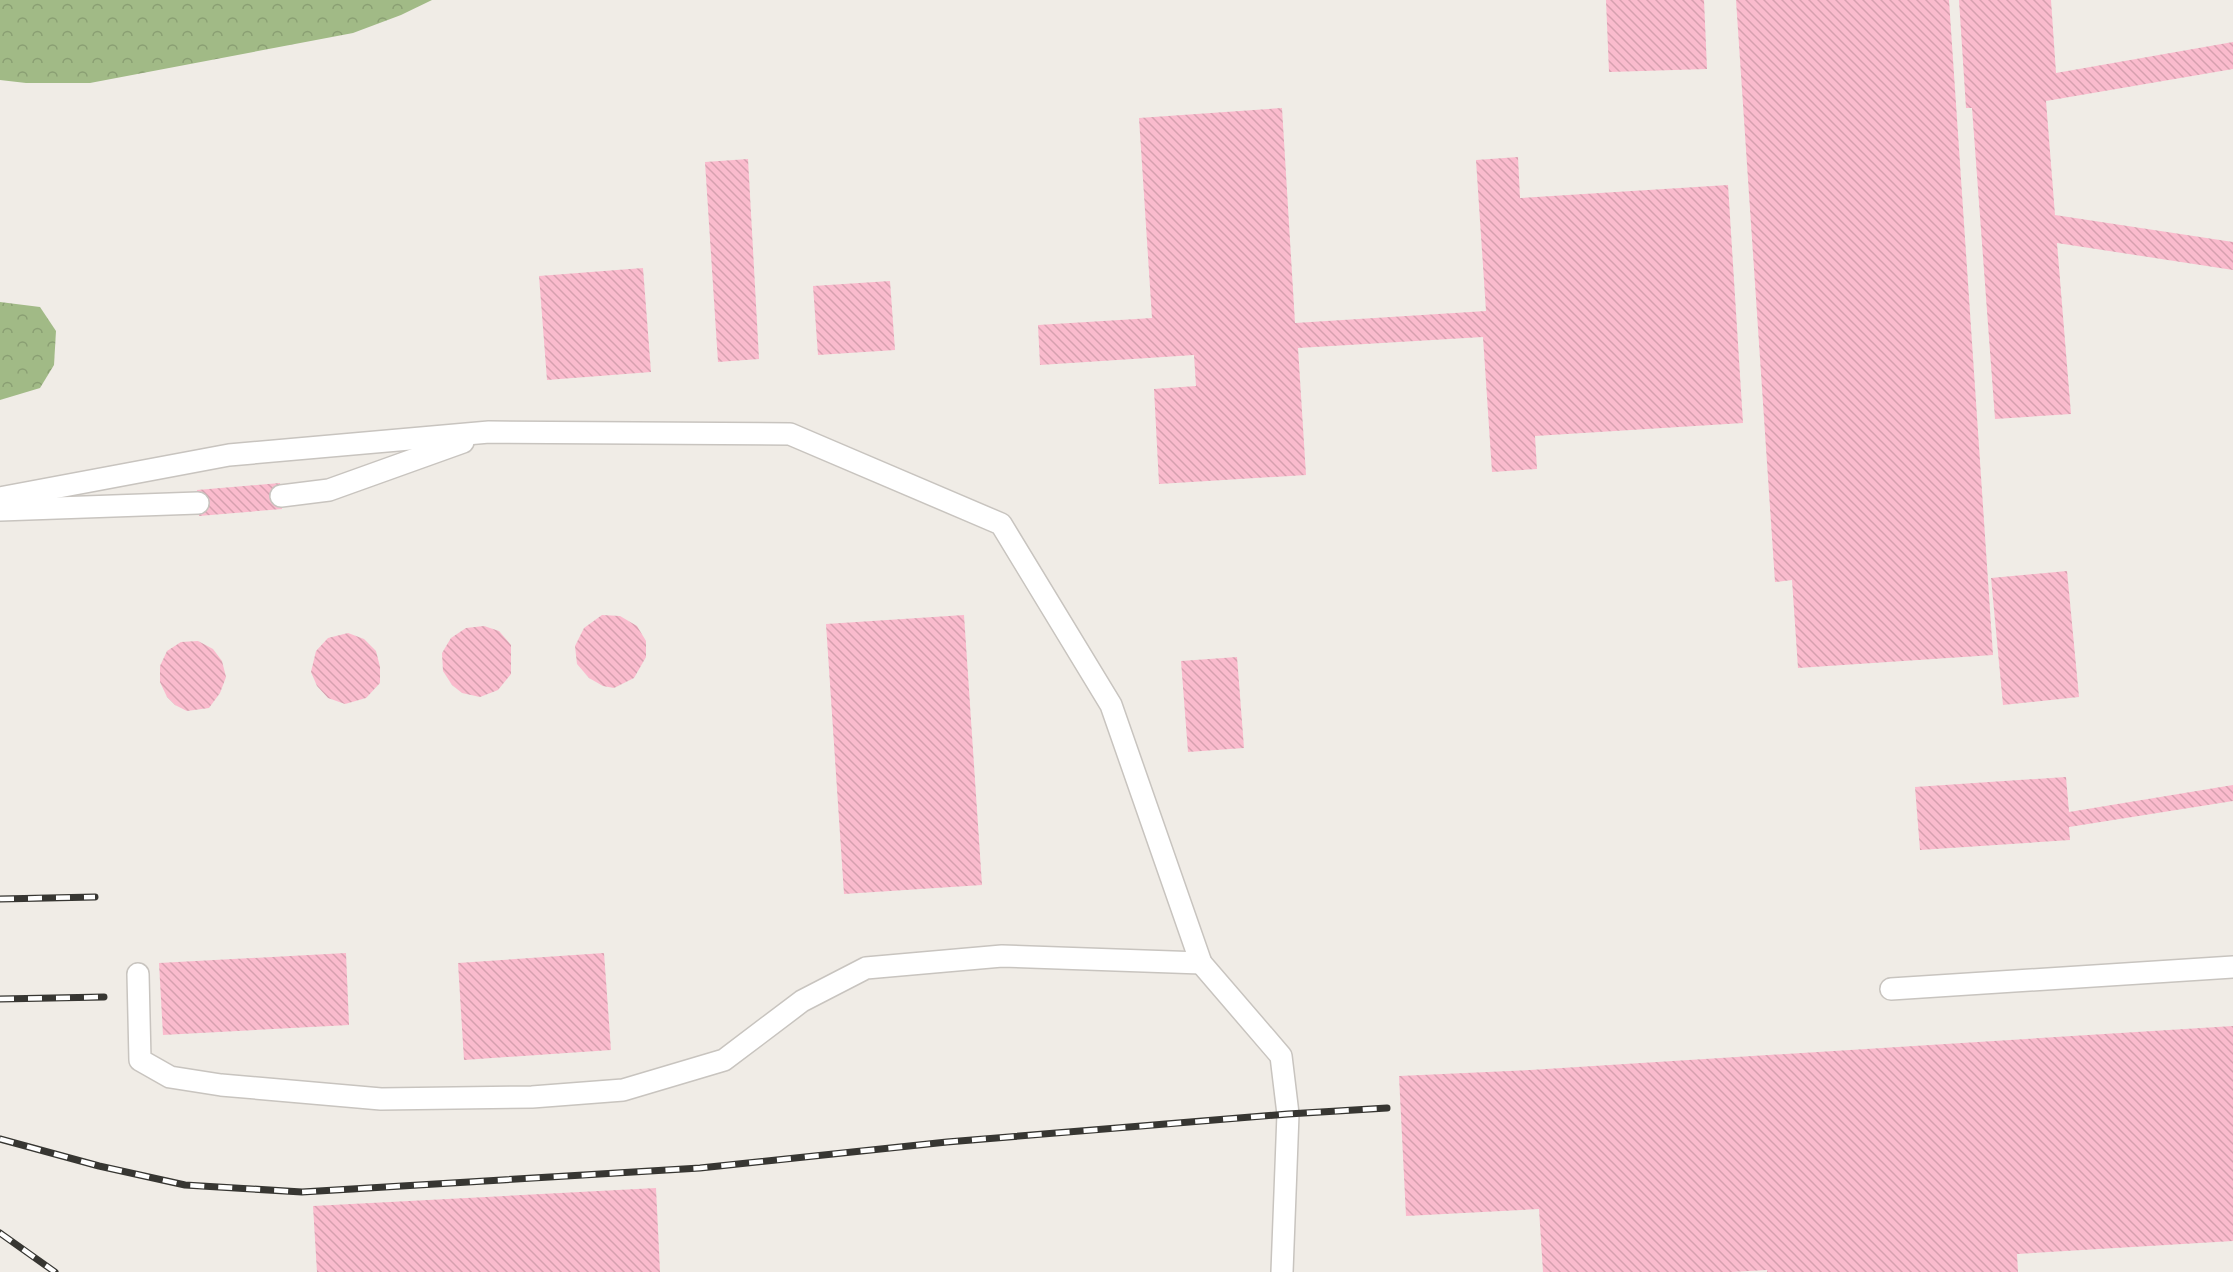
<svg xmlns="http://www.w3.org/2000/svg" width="2233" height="1272" font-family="Overpass,sans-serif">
<defs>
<pattern id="forest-crowns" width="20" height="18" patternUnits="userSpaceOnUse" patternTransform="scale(1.5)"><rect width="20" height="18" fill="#a1ba86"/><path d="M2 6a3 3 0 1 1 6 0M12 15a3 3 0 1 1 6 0" fill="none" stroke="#8a9f73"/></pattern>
<pattern id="building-back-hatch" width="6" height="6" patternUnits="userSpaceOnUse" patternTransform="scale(1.5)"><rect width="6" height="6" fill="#fabbcd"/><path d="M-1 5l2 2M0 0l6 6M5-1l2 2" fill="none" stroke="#d6a0af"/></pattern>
</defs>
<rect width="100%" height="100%" fill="#f0ece6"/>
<!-- forest -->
<g fill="url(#forest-crowns)">
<polygon points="0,0 432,0 401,15 353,33 90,83 26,83 0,80"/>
<polygon points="0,302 40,307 56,331 54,365 40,388 0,400"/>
</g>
<!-- building -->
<g fill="url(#building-back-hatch)">
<polygon points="1606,0 1704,0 1707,69 1609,72"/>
<polygon points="1736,0 1949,0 1993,655 1798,668 1792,580 1775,582"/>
<polygon points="1959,0 2051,0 2056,73 2233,42 2233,69 2046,101 2055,215 2233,242 2233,270 2057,243 2071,414 1995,419 1972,108 1966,108"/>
<polygon points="1282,108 1295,323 1486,311 1476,160 1518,157 1520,198 1728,185 1743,423 1535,436 1537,469 1492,472 1483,337 1298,348 1306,475 1159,484 1154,389 1196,386 1194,355 1040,365 1038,325 1152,318 1139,118"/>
<polygon points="748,159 759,359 718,362 705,162"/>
<polygon points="643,268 651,372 547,380 539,276"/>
<polygon points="890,281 895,350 818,355 813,286"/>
<polygon points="280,483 282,509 199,516 197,490"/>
<polygon points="2067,571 2079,697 2003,705 1991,578"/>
<polygon points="602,615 620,616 637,626 646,641 646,657 634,678 614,688 603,686 589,678 577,664 575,646 584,628"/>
<polygon points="964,615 982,885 844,894 826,624"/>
<polygon points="484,626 499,631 511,645 511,674 498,690 480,697 462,693 452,685 443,671 442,653 451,638 466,628"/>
<polygon points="348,633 364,639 376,651 380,667 380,683 366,698 345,704 328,698 317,686 311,672 316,651 328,638"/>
<polygon points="198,641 213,649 222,661 226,677 220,693 209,708 187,711 175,705 167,697 160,682 160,666 167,651 181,642"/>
<polygon points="1237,657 1244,748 1188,752 1181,661"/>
<polygon points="2066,777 2069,812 2233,785 2233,801 2069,827 2070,840 1920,850 1915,787"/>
<polygon points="346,953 349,1025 163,1035 159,963"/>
<polygon points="604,953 611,1050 464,1060 458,963"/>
<polygon points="2233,1026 2233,1241 2017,1254 2018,1272 1767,1272 1767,1270 1731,1272 1543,1272 1539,1209 1406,1216 1399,1076 1530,1070"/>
<polygon points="656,1188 660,1272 317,1272 313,1206"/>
</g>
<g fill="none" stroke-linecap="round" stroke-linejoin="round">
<!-- service casing -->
<g stroke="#c8c4bf" stroke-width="24">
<g id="service">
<polyline points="281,496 329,490 463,442"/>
<polyline points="0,498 229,455 489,432 790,434 1001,524 1111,705 1201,963 1281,1056 1288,1114 1282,1272"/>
<polyline points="0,510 198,503"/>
<polyline points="138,974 140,1060 170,1077 221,1085 381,1099 532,1097 623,1090 724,1060 802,1001 866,968 1002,956 1201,963"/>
<polyline points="1891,989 2233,967"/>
</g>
</g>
<!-- service -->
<use href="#service" stroke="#fff" stroke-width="21"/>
<!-- rail casing -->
<g stroke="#373632" stroke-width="7">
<g id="rail">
<polyline points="0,899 95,897"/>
<polyline points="0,999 104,997"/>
<polyline points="0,1139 99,1166 185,1185 302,1192 700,1168 947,1142 1288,1114 1387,1108"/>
<polyline points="0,1233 55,1272"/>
</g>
</g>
<!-- rail -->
<use href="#rail" stroke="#fff" stroke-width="4.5" stroke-dasharray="14" stroke-linecap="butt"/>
</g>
</svg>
